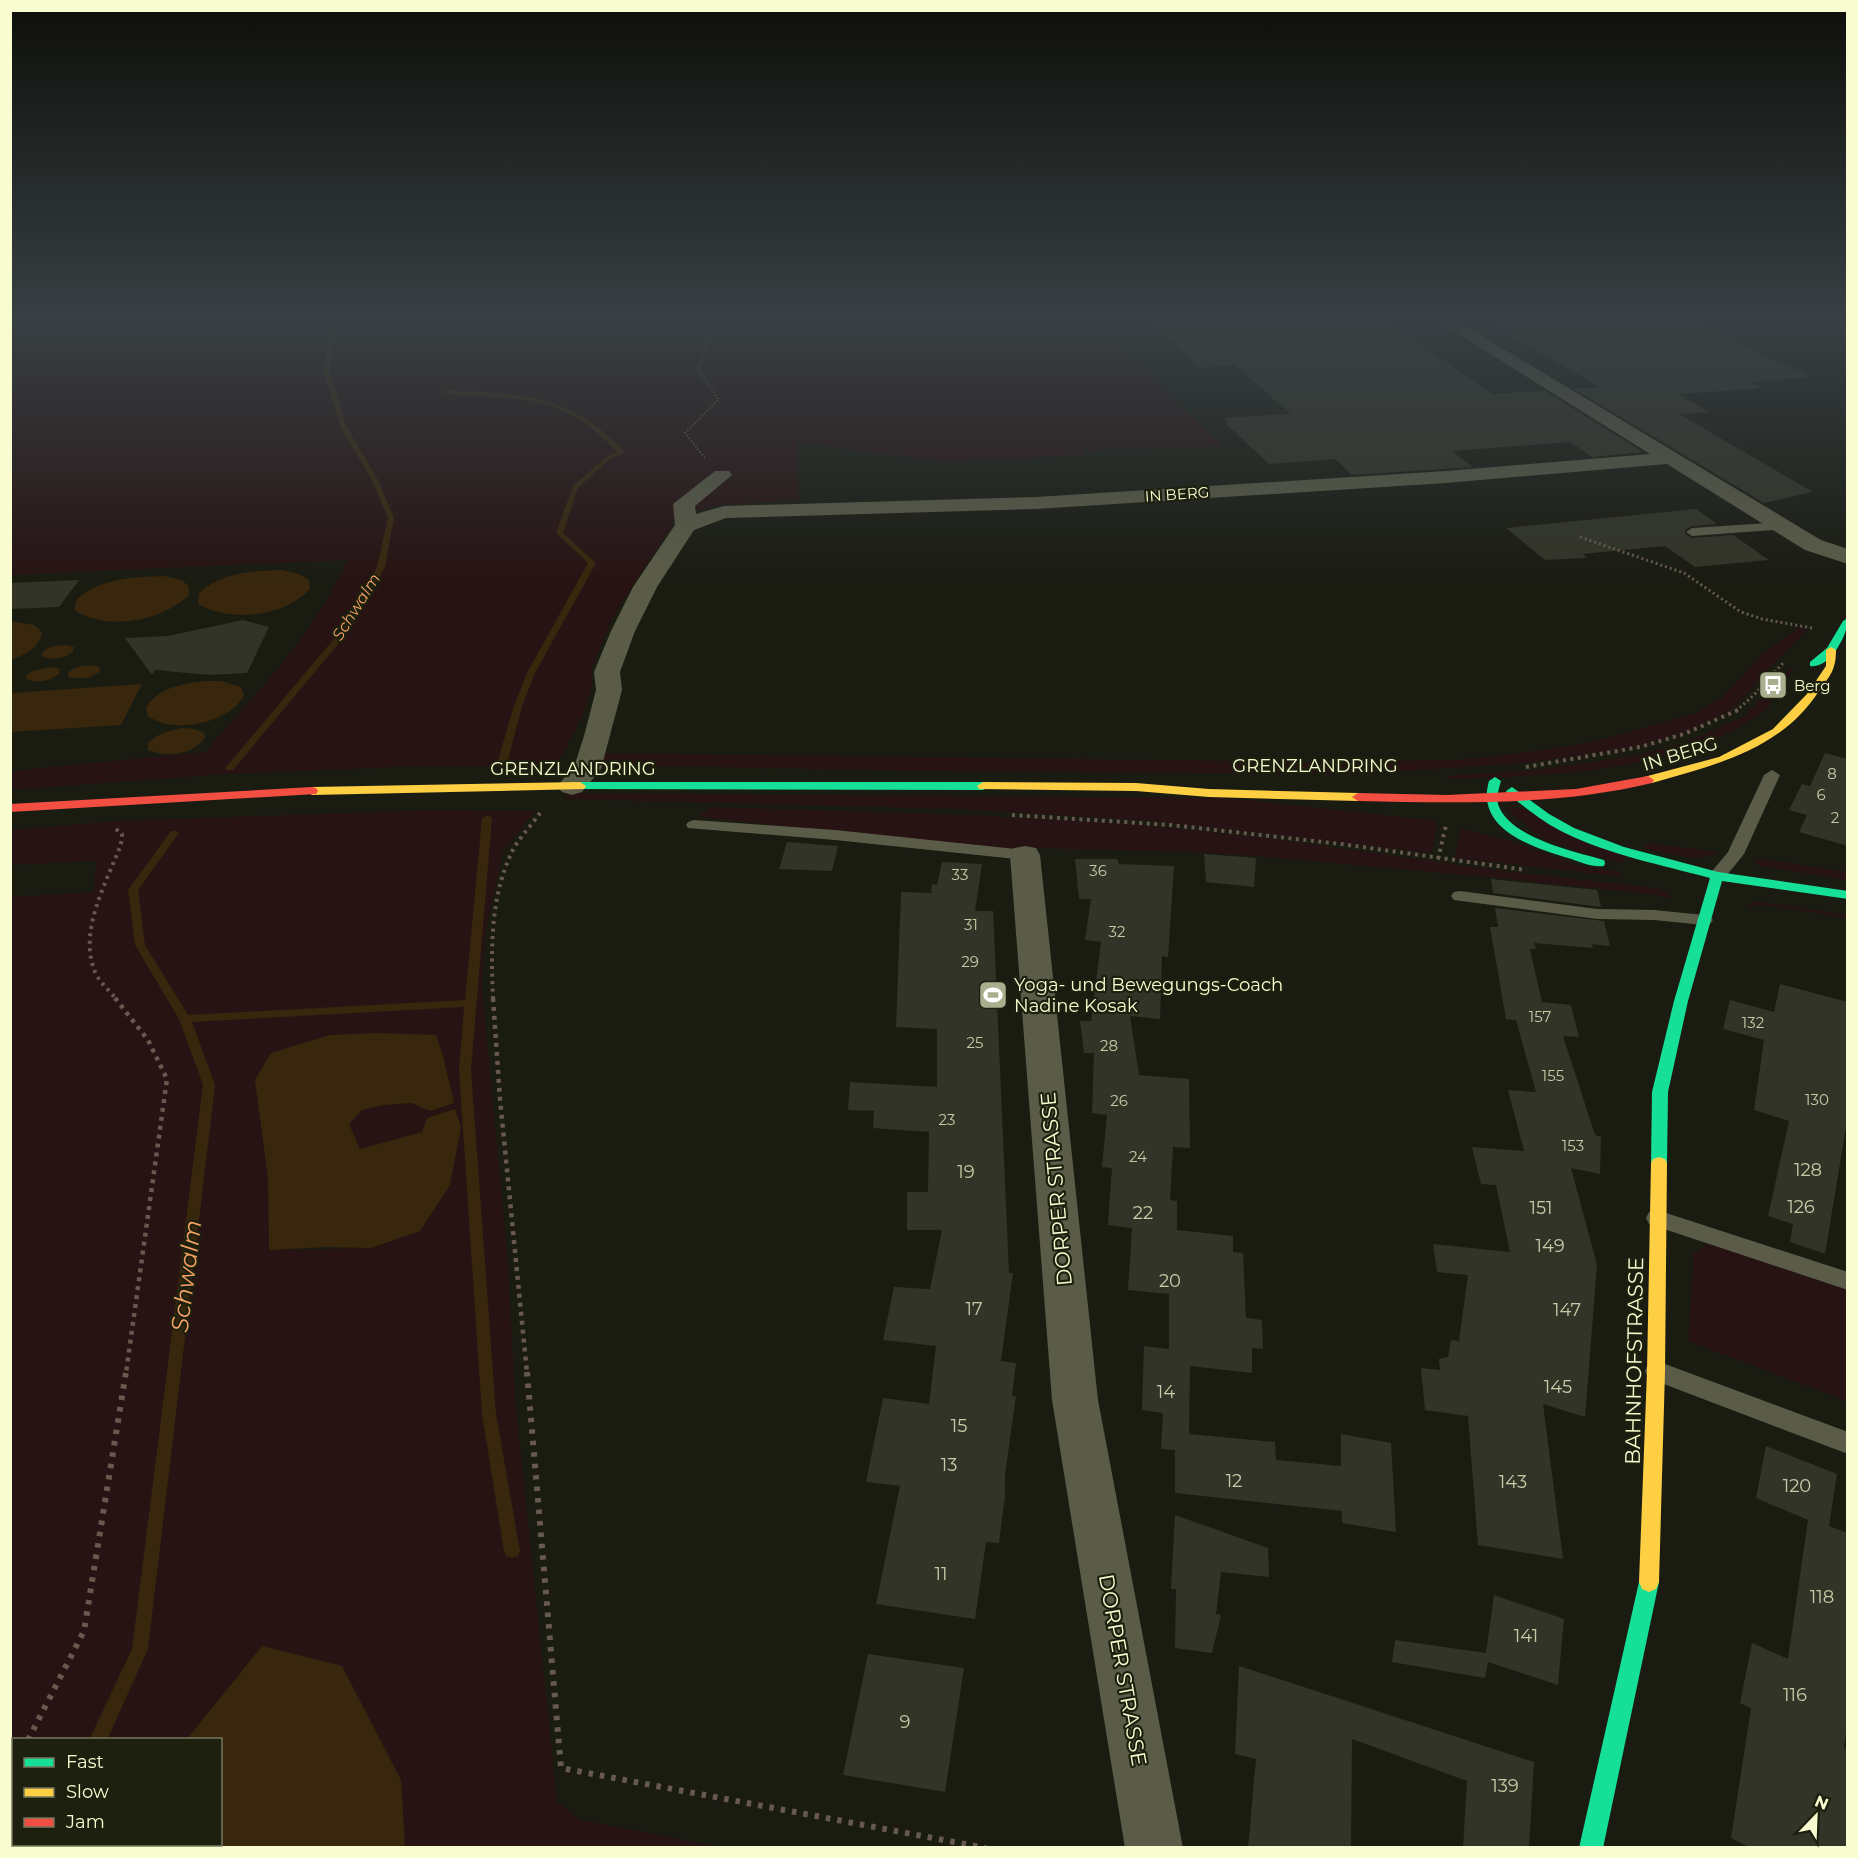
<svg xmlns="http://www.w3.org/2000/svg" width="1858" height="1858" font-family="Montserrat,sans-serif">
<rect width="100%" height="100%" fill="#1a1c12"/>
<!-- green -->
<g fill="#271313" fill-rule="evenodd">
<path d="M11,318H1085L981,326L983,327L1096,321L1222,446L1083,450L1085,455L943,462L797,442L799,500L717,505L678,516L613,617L591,670C598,696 568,742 557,766L398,767L226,774L11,790V771L205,752C256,692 316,634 347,560L11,575V378L25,367H11Z"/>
<polygon points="1799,628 1808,630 1777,660 1733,709 1686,732 1628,748 1527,763 1357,774 929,771 604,765 602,753 1315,762 1459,760 1544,750 1600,740 1696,713 1723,697 1761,655"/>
<path d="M1791,668L1794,670C1783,681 1771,692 1769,708C1684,772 1555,776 1452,779L1443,776L1537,770L1638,755L1684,743L1743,717Z"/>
<polygon points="571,793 1228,798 1438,821 1431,853 1151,821 961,809 564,799"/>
<polygon points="710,807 969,815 1134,824 1268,838 1496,870 1657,888 1669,892 1671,898 1639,893 1488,877 1268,857 1194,852 1036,848 1021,852 699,817"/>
<polygon points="1510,807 1520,808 1626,855 1623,863 1582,853 1541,837 1506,809"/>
<path d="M429,810L535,811L503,852L485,934L482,987L508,1262L515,1397L557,1801L580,1820L723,1847H405L401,1780L262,1646L187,1739L14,1740V1844L156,1845L155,1847H11V897L94,892L96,861L11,865V830L118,821ZM436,1035L443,1056L453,1103L430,1111L411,1103L383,1105L362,1110L349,1124L360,1149L423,1132L427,1118L455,1109L461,1127L450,1186L420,1231L371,1248L269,1250L268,1179Z"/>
<polygon points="1461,829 1504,839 1577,865 1621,872 1624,877 1454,858"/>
<path d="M1646,843L1720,852C1698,864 1669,853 1646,849Z"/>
<polygon points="1763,859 1847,872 1847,880 1761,866 1756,864 1754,860"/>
<polygon points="1756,901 1847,915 1847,918 1765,905 1747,907"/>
<polygon points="1709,1243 1847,1290 1847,1401 1688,1341 1694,1253"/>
</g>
<!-- water -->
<g fill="#38270d">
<path d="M282,570L299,574L309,580L310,589C284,617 231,623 198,604L199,593C221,572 253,571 282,570Z"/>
<path d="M164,576L181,580L189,586V595C161,622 107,631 74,610L77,599C101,578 134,577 164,576Z"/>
<path d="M10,621L34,625L42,632C39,649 25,654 11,660Z"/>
<path d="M65,645L74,647L73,652C63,658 50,662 41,655C46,646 56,646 65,645Z"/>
<polygon points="91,665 99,667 100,672 87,678 69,678 68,672 77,667"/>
<path d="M52,667L60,669L59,674C49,681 38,684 26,679V675L33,671Z"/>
<path d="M205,681H221L241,687L244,695C231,723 173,735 148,716L146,708C156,688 185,683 205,681Z"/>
<polygon points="142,684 121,725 11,732 11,693"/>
<path d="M183,728L194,729L204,733L205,738C191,755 169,758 148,750V743C158,733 169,731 183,728Z"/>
<polygon points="377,1033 436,1035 443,1056 454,1103 430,1111 411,1103 383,1105 362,1110 349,1124 360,1149 422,1132 427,1118 455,1109 461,1127 450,1185 420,1231 371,1248 326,1247 269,1250 268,1178 255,1080 271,1053 330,1035"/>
<polygon points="262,1646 342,1666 401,1780 405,1847 155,1847 156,1844 220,1844 220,1740 187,1739"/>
</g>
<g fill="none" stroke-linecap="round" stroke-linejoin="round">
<!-- stream -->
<g fill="#38270d" fill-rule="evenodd">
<polygon points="334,318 339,318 329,369 346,426 378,480 394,518 385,567 350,630 233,770 227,770 225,768 227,766 344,627 377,567 388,518 372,480 340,426 323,369"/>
<path d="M444,390C522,394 567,392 625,452L610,459L578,488L563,533L596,563L535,673L522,706L508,760L503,763L498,760L514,706L527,673L588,563L556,533L573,486L606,457L618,452C606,441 595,430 582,421C540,392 489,400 442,393V391Z"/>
<polygon points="487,815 492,818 471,1070 496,1414 520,1551 518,1556 512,1558 506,1556 504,1551 482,1414 459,1070 464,1007 192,1022 215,1085 148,1649 107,1740 89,1740 132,1649 203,1085 179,1019 135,945 128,890 171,831 177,831 179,833 138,890 145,945 188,1015 465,1000 482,818"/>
<polygon points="38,1844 57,1844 56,1848 37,1848"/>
</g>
</g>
<!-- building -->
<g fill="#323427">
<polygon points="1191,318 1365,318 1373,323 1386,322 1493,394 1545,391 1643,452 1592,457 1570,442 1452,451 1473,467 1352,475 1335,459 1269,464 1225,423 1228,423 1223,418 1291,414 1235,365 1199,368 1148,320"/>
<polygon points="1571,318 1689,319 1812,377 1751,382 1764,388 1678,394 1709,412 1679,414 1813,492 1764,503 1574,389 1600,387 1488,323"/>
<polygon points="1696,509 1717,524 1692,526 1685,530 1685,534 1692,538 1733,535 1769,560 1695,567 1665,546 1583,554 1587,558 1545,560 1506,528"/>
<polygon points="79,580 59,607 10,609 10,583"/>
<polygon points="243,620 269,627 247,673 210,675 155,670 152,675 125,638 168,636"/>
<polygon points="1825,753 1848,759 1848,846 1799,832 1807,815 1789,810 1802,784 1810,786"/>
<polygon points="787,842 838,846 832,871 779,869"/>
<polygon points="1204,854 1256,858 1254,887 1206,882"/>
<polygon points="1075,859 1117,859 1119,864 1174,866 1168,957 1162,956 1160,1019 1130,1016 1139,1075 1189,1079 1190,1148 1173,1147 1170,1200 1177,1201 1177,1230 1233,1236 1233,1252 1243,1253 1246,1318 1262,1320 1263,1349 1252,1348 1252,1373 1190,1366 1189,1434 1275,1442 1276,1460 1341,1466 1341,1434 1391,1443 1396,1532 1342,1523 1342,1511 1175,1493 1175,1450 1161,1449 1163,1413 1142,1410 1144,1346 1169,1349 1169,1294 1128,1290 1132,1228 1108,1225 1112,1168 1102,1167 1107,1115 1092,1113 1094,1053 1084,1053 1080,1021 1091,1021 1101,942 1085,940 1091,899 1079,899"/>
<polygon points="942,862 982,864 975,911 993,911 1009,1273 1013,1273 1001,1361 1016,1363 1012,1396 1016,1396 1005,1475 1005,1496 999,1543 986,1542 975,1619 876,1604 900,1486 866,1482 883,1398 929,1404 936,1346 883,1340 894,1287 930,1289 942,1230 907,1230 907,1192 928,1192 929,1132 873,1128 874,1111 848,1110 850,1082 937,1087 937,1029 896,1027 901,892 931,893 932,884 937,885"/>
<polygon points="1491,879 1597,890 1601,907 1493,893"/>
<polygon points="1495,908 1604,921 1610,946 1592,944 1593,948 1534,943 1536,949 1530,949 1542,1002 1571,1005 1579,1037 1563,1036 1595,1135 1601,1137 1600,1174 1571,1168 1597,1265 1585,1417 1543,1404 1563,1559 1478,1545 1468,1416 1425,1410 1421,1368 1440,1370 1439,1359 1448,1357 1451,1340 1459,1341 1468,1275 1437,1272 1433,1244 1510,1252 1496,1185 1481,1184 1472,1147 1524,1151 1508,1090 1536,1092 1516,1020 1506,1019 1490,927 1498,927"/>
<polygon points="1780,984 1848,1002 1848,1115 1825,1254 1790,1242 1793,1224 1768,1216 1789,1121 1754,1110 1764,1040 1723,1029 1730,1000 1774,1012"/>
<polygon points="1766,1446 1837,1474 1829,1526 1848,1533 1848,1719 1844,1748 1848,1750 1848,1848 1751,1848 1731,1838 1751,1708 1740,1703 1752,1643 1788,1659 1808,1520 1756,1498"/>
<polygon points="1175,1515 1268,1548 1269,1577 1221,1572 1216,1614 1221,1615 1212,1653 1175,1648 1176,1589 1171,1589"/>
<polygon points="1494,1595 1564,1619 1558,1685 1488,1662 1485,1678 1392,1662 1395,1640 1486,1653"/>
<polygon points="868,1654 964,1668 945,1792 843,1775"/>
<polygon points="1239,1666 1534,1762 1529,1848 1463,1848 1467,1781 1352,1739 1351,1848 1248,1848 1256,1759 1235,1754"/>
</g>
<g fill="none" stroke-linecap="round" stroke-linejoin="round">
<!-- path-far4 -->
<g stroke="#67594e" stroke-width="2" stroke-dasharray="1.5 2" stroke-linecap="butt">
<polyline points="940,329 1124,318"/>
<polyline points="705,458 685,433 719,399 697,369 718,318"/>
</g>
<!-- path-far3 -->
<g stroke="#67594e" stroke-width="3" stroke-dasharray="2 3" stroke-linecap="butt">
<polyline points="1580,537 1684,573 1741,612 1762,619 1812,628"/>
<polyline points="1736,711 1754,695 1783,663"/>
</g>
<!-- path-far2 -->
<g stroke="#67594e" stroke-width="4" stroke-dasharray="3 4.5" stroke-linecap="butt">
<polyline points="1526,767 1640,747 1684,734 1738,710"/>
<polyline points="1012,815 1171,825 1341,844 1526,870"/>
<path d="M116,829L122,834L121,844C107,882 79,929 94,969C97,980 109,990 116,999"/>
<polyline points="1438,859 1446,825"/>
<path d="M493,999C491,951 490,899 511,854C517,840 531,826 540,813"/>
</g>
<!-- path-far1 -->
<g stroke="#67594e" stroke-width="4.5" stroke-dasharray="4 5" stroke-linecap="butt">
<polyline points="115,998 148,1040 167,1079 126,1373"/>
<polyline points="493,998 500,1099 527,1373"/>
</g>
<!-- path -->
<g stroke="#67594e" stroke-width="6" stroke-dasharray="4.5 7" stroke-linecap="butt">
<polyline points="527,1372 561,1768 986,1848"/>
<polyline points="28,1740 84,1631 126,1372"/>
<polyline points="10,1773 14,1767"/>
</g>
<!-- lane -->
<g fill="#5b5c48" fill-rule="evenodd">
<polygon points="1782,522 1786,523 1786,529 1692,536 1686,532 1692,528"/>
<polygon points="1772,770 1780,775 1744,854 1723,880 1711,880 1708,876 1728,852 1764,775"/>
<polygon points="694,820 835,830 1025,850 1033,855 1025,860 835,840 688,828 686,825 688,822"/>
<polygon points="1460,891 1597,909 1654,910 1704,915 1710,916 1713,920 1710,924 1704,925 1654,920 1597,919 1454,900 1451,896 1454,892"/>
<polygon points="1657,1210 1848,1272 1848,1290 1649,1224 1646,1218 1649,1212"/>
<polygon points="1657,1361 1848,1432 1848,1454 1648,1378 1645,1371 1648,1364"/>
</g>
<!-- street -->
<g fill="#5b5c48" fill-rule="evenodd">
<polygon points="1433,318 1452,318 1821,540 1848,549 1848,564 1805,550 1667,464 1446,483 1036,509 726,518 694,530 657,587 635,631 620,672 622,690 601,769 582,792 572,795 562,792 557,786 574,767 584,736 596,690 594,672 611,631 633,587 675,525 673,504 715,471 729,471 732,475 695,506 696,514 724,506 1036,497 1446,471 1650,454"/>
<polygon points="1025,846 1036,848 1040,855 1098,1400 1183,1848 1125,1848 1052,1400 1010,855 1014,848"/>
</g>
<!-- fast -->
<g fill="#16e098" fill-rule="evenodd">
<path d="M1848,618C1848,635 1830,669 1810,666V662L1827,648L1843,621Z"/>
<path d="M1495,777L1501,781C1499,788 1496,797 1498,804C1508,837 1574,852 1604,860L1605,863L1604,866C1593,868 1578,861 1568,858C1532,847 1475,829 1489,781Z"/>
<polygon points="580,782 983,782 989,786 983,790 576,789 574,786"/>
<path d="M1512,787L1549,814L1574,828L1624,847L1718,872L1848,891V899L1722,881L1688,1001L1668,1092L1667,1163L1665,1167H1653L1651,1163L1652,1092L1674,1001L1710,878C1662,865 1610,855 1565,833C1544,823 1526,808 1508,794L1506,791Z"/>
<polygon points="1649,1572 1656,1575 1659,1582 1603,1848 1579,1848 1639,1582 1642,1575"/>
</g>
<!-- slow -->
<g fill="#ffcf43" fill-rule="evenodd">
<path d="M1831,647L1836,650C1836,670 1830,676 1819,691C1781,750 1715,765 1652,783H1644L1642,780L1644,777L1719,757L1773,729L1807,694L1826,666V650Z"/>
<polygon points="580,782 586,786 584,789 312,795 306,791 312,787"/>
<polygon points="983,782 1136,783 1209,789 1358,793 1364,797 1358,801 1209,797 1136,791 979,789 977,786"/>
<polygon points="1659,1157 1665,1159 1667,1163 1665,1371 1659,1582 1656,1589 1649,1592 1642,1589 1639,1582 1647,1371 1651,1163 1653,1159"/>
</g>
<!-- jam -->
<g fill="#f24e42" fill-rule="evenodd">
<path d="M1648,776L1654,780L1652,783C1557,806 1456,803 1358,801L1352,797L1358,793L1447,795L1576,789Z"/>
<polygon points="312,787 316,788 318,791 316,794 10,812 10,804"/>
</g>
</g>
<!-- sky -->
<linearGradient id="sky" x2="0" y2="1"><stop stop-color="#0e0f0a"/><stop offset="0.55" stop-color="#384044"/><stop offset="1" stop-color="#384044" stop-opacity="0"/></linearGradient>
<rect width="1858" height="578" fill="url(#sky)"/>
<!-- icons -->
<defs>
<g id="bus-square" transform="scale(1.5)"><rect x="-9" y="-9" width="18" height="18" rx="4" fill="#abae8e" stroke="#1d200e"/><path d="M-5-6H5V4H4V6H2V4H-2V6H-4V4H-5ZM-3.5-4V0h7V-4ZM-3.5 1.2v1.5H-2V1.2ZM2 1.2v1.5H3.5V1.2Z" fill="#fff"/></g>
<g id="stadium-square" transform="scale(1.5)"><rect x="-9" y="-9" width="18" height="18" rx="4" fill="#abae8e" stroke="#1d200e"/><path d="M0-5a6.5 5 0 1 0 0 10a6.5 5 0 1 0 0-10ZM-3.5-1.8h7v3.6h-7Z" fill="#fff"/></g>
</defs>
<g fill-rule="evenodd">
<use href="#bus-square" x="1773" y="685"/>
<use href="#stadium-square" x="993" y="995"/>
</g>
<g text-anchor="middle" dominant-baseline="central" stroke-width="4.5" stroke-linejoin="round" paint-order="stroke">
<!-- far-street labels -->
<g font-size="15" fill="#f9fcd0" stroke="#1d200e">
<text transform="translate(1177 494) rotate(-4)">IN BERG</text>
</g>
<!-- far-poi labels -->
<g font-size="15" fill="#f9fcd0" stroke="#1d200e" text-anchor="start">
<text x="1794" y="685">Berg</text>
</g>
<!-- number labels -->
<g font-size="15" fill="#c7caa6">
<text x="1832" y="773">8</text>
<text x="1821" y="794">6</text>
<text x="1835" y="817">2</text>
<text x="1098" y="870">36</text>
<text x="960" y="874">33</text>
<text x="971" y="924">31</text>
<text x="1117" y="931">32</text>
<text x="970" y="961">29</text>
<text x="1540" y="1016">157</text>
<text x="1753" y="1022">132</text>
<text x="975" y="1042">25</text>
<text x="1109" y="1045">28</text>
<text x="1553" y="1075">155</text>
<text x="1817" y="1099">130</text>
<text x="1119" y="1100">26</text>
<text x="947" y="1119">23</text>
<text x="1573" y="1145">153</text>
<text x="1138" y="1156">24</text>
</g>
<!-- far-water labels -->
<g font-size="16" font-style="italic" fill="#f6a264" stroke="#1d200e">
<text transform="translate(356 607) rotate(-58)">Schwalm</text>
</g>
<!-- street labels -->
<g font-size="18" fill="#f9fcd0" stroke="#1d200e">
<text transform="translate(1680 754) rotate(-17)">IN BERG</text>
<text x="1315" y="766">GRENZLANDRING</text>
<text x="573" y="769">GRENZLANDRING</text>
</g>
<!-- poi labels -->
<g font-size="18" fill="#f9fcd0" stroke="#1d200e" text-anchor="start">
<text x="1014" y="985">Yoga- und Bewegungs-Coach<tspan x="1014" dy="21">Nadine Kosak</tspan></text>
</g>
<!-- near-number labels -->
<g font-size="18" fill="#c7caa6">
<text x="1808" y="1170">128</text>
<text x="966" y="1172">19</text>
<text x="1801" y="1207">126</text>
<text x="1541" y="1208">151</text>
<text x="1143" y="1213">22</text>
<text x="1550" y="1246">149</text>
<text x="1170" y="1281">20</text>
<text x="974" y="1309">17</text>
<text x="1567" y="1310">147</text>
<text x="1558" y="1387">145</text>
<text x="1166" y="1392">14</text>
<text x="959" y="1426">15</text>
<text x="949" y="1465">13</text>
<text x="1234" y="1481">12</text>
<text x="1513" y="1482">143</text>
<text x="1797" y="1486">120</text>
<text x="941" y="1574">11</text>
<text x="1822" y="1597">118</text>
<text x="1526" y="1636">141</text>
<text x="1795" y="1695">116</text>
<text x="905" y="1722">9</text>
<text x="1505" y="1786">139</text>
</g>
<!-- near-street labels -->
<g font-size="21" fill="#f9fcd0" stroke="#1d200e">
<text transform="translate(1056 1189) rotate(-95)">DORPER STRASSE</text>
<text transform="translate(1634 1361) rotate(-89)">BAHNHOFSTRASSE</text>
<text transform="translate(1123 1670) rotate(80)">DORPER STRASSE</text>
</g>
<!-- near-water labels -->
<g font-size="24" font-style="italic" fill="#f6a264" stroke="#1d200e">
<text transform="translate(186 1276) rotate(-83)">Schwalm</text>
</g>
</g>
<!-- border -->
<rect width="1858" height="1858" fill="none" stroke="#f9fcd0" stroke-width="24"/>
<!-- legend -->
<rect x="12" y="1738" width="210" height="108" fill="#1d200e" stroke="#75785c" stroke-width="1.5"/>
<rect x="24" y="1758" width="30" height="9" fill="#16e098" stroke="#75785c" stroke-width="1.5"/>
<text x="66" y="1768" font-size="18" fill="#f9fcd0">Fast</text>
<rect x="24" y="1788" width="30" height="9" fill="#ffcf43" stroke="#75785c" stroke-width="1.5"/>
<text x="66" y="1798" font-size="18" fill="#f9fcd0">Slow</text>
<rect x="24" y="1818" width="30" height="9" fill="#f24e42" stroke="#75785c" stroke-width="1.5"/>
<text x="66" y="1828" font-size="18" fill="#f9fcd0">Jam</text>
<!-- north arrow -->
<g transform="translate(1816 1816) rotate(23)" stroke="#1d200e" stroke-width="4.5" paint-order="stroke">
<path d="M0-4.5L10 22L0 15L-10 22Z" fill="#f9fcd0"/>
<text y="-9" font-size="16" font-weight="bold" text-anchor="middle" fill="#f9fcd0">N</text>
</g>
</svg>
